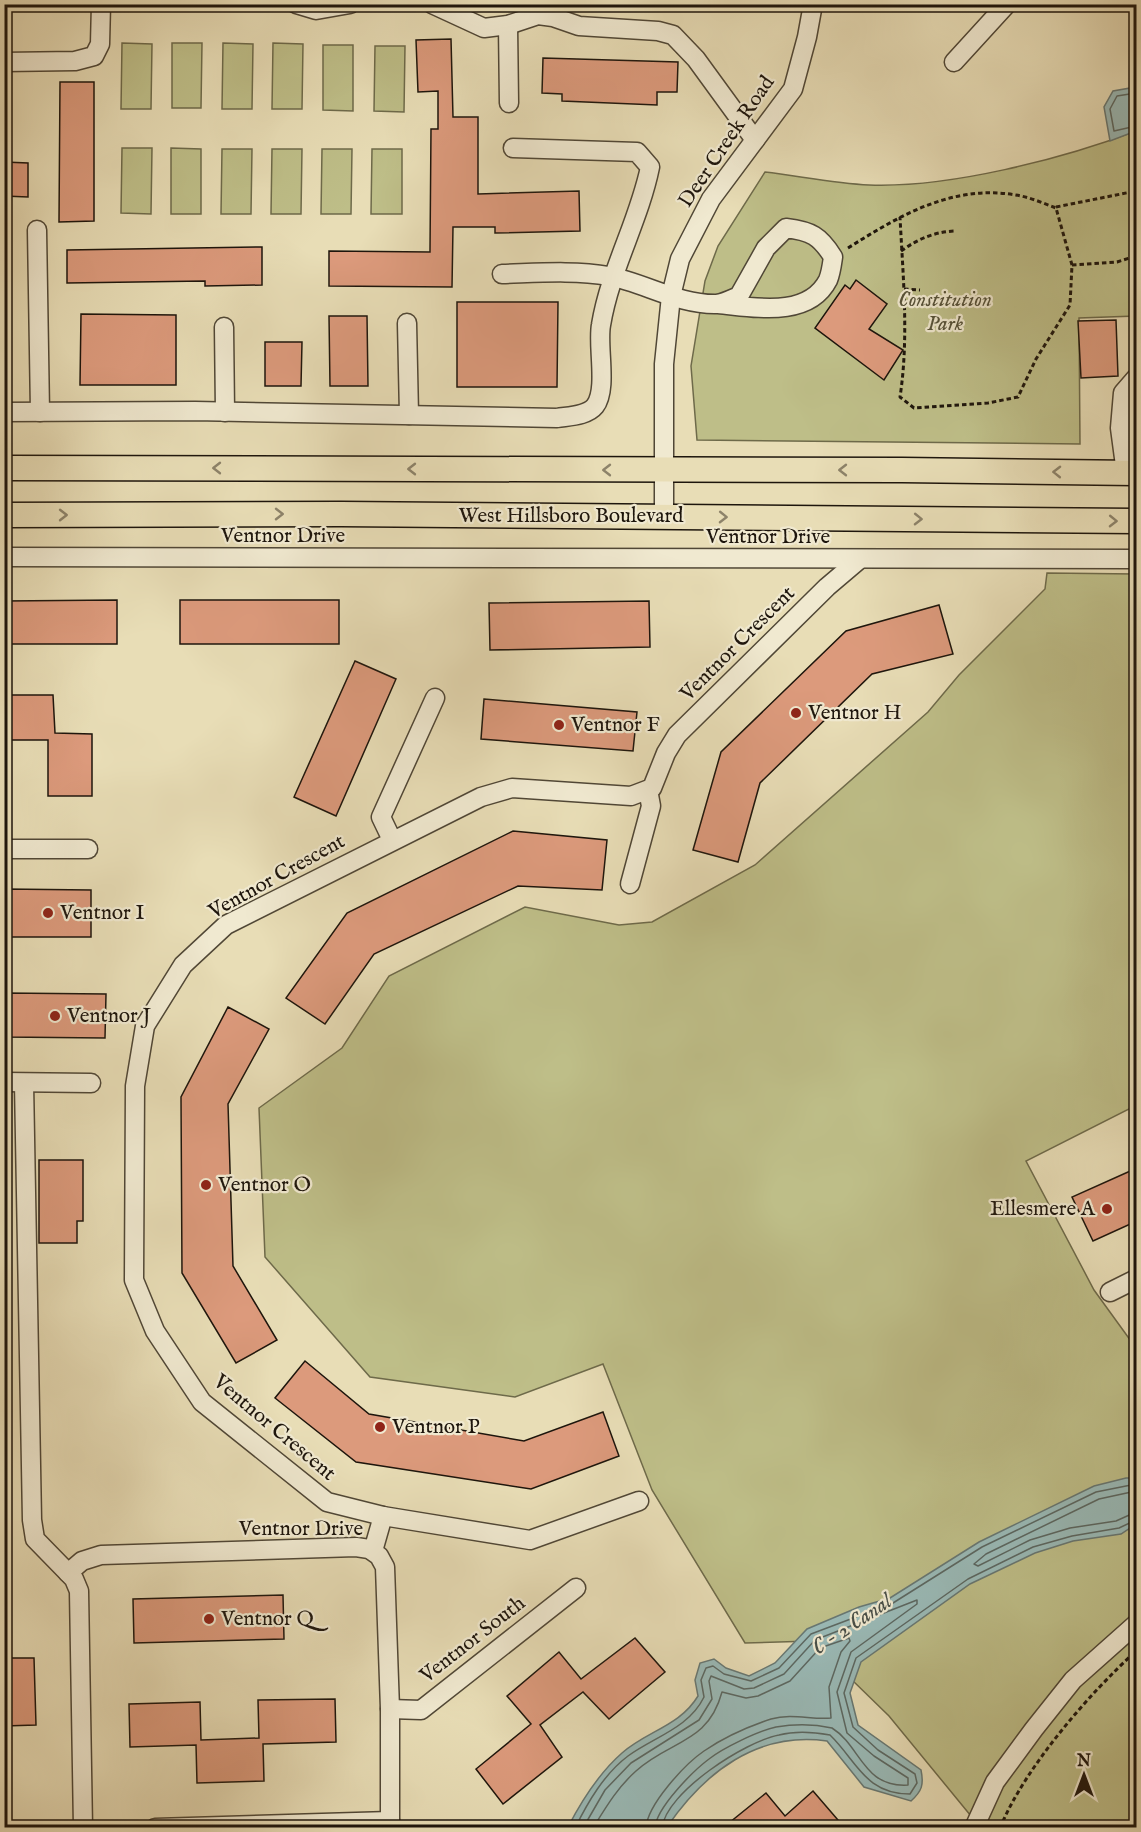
<svg xmlns="http://www.w3.org/2000/svg" width="1141" height="1832" font-family="'IM FELL English',serif">
<rect width="100%" height="100%" fill="#e8ddb6"/>
<filter id="stains"><feTurbulence type="fractalNoise" baseFrequency=".00333" numOctaves="4"/><feColorMatrix values="0 0 0 0 .2 0 0 0 0 .09 0 0 0 0 .02 0 0 0 .5 -.17"/></filter>
<radialGradient id="worn" r=".72"><stop offset=".6" stop-color="#630" stop-opacity="0"/><stop offset="1" stop-color="#630" stop-opacity=".3"/></radialGradient>
<!-- green -->
<g fill="#bebe88" stroke="#6e6a4a" stroke-width="1.5">
<polygon points="122,43 152,44 151,109 121,109"/>
<polygon points="172,43 202,43 201,108 172,108"/>
<polygon points="223,43 253,44 252,109 222,109"/>
<polygon points="273,43 303,44 302,109 272,109"/>
<polygon points="323,45 353,45 353,111 323,110"/>
<polygon points="375,46 405,46 404,112 374,111"/>
<path d="M1136,131V316L1079,318L1080,444L697,440L691,366L705,281L718,246L765,172C799,176 834,183 869,185C949,188 1062,159 1136,131Z"/>
<polygon points="122,148 152,148 151,214 121,213"/>
<polygon points="171,148 201,149 201,214 171,214"/>
<polygon points="222,149 252,149 251,214 221,214"/>
<polygon points="272,149 302,149 301,214 271,214"/>
<polygon points="322,149 352,149 351,214 321,214"/>
<polygon points="372,149 402,149 402,214 371,214"/>
<polygon points="1047,573 1136,574 1136,1101 1133,1107 1026,1161 1094,1290 1136,1348 1136,1827 980,1827 889,1716 812,1641 745,1643 652,1490 603,1364 515,1397 370,1377 265,1257 259,1108 342,1048 389,976 525,907 619,925 652,922 755,865 928,712 959,675 1045,589"/>
</g>
<!-- water -->
<g fill="#9abab7" stroke="#687873" stroke-width="1.5">
<polygon points="1136,87 1136,131 1110,141 1104,107 1113,91"/>
<path d="M1126,1478H1136V1524L1121,1534L1073,1541L1035,1553L970,1584L861,1662L850,1693L858,1725L921,1770C924,1785 922,1791 911,1801L864,1787L827,1741C757,1731 704,1773 667,1827H568C582,1800 598,1774 622,1753C647,1731 680,1726 698,1696L695,1680L700,1663L714,1659L726,1668L749,1676L775,1663L807,1629L859,1607L890,1598L979,1542L1094,1486Z"/>
</g>
<g fill="none" stroke-linecap="round" stroke-linejoin="round">
<!-- shore -->
<g stroke="#5c6862" stroke-width="1.5">
<polyline points="1136,93 1117,96 1110,109 1114,131 1136,126"/>
<polyline points="1136,1491 1099,1499 986,1554 974,1564 978,1566 1030,1540 1070,1528 1116,1521 1136,1512"/>
<path d="M575,1828C588,1802 604,1774 628,1756C654,1737 689,1728 704,1697L701,1680L706,1668L713,1666L724,1674L751,1681L779,1668L811,1634L893,1603L982,1547L1096,1492L1136,1484"/>
<path d="M583,1828L605,1790L631,1763L699,1720L712,1699L709,1681L711,1676L744,1689L754,1688L784,1674L815,1640L917,1600V1604L851,1652L837,1692L847,1733L874,1756L908,1778V1785C863,1788 861,1746 832,1728C814,1724 794,1724 776,1727C758,1731 723,1748 709,1759C693,1771 656,1808 655,1828"/>
<path d="M593,1828C606,1807 617,1788 636,1771C670,1740 708,1744 722,1692L746,1698L758,1696L790,1681L820,1648L849,1638L850,1641L841,1652L829,1687L831,1718C812,1720 792,1713 771,1719C750,1726 723,1738 704,1751C685,1764 647,1805 646,1828"/>
<path d="M662,1828C666,1792 746,1741 779,1735C795,1731 813,1732 830,1735C857,1761 865,1794 910,1794L917,1783L915,1774L878,1750L853,1727L844,1693L856,1658L968,1579L1033,1547L1072,1536L1119,1528L1136,1520"/>
</g>
</g>
<!-- building -->
<g fill="#dc9a7c" stroke="#1d150c" stroke-width="1.5">
<polygon points="451,39 453,117 478,117 478,194 579,191 580,231 495,233 495,227 453,227 452,287 329,286 329,251 430,252 431,129 438,129 438,91 418,92 416,40"/>
<polygon points="543,58 678,62 677,92 657,92 657,105 562,101 562,94 542,93"/>
<polygon points="60,82 94,82 94,221 59,222"/>
<polygon points="4,162 28,163 28,197 4,196"/>
<polygon points="262,247 262,285 205,286 205,281 67,283 67,250"/>
<polygon points="856,280 887,304 869,329 903,350 884,380 815,328 845,285 850,289"/>
<polygon points="457,302 558,302 557,387 457,387"/>
<polygon points="81,314 176,315 176,385 80,385"/>
<polygon points="329,316 367,316 368,386 330,386"/>
<polygon points="1116,320 1118,376 1081,378 1078,321"/>
<polygon points="265,342 302,342 301,386 265,386"/>
<polygon points="117,600 117,644 4,644 4,601"/>
<rect x="180" y="600" width="159" height="44"/>
<polygon points="649,601 650,647 490,650 489,603"/>
<polygon points="939,605 953,654 872,674 760,783 738,862 693,850 721,752 846,631"/>
<polygon points="355,661 396,679 336,816 294,797"/>
<polygon points="4,695 53,695 55,733 92,734 92,796 48,796 48,740 4,740"/>
<polygon points="484,699 637,712 633,751 481,739"/>
<polygon points="513,831 607,840 602,890 518,886 374,954 325,1024 286,998 347,913"/>
<polygon points="4,889 91,890 91,937 4,937"/>
<polygon points="4,993 106,994 105,1038 4,1037"/>
<polygon points="228,1007 269,1029 228,1104 233,1266 277,1340 236,1363 182,1273 181,1097"/>
<polygon points="39,1160 83,1160 83,1221 77,1221 77,1243 39,1243"/>
<polygon points="1137,1168 1137,1221 1093,1241 1072,1197"/>
<polygon points="305,1361 369,1414 524,1441 603,1412 619,1456 531,1489 356,1462 275,1398"/>
<polygon points="283,1595 284,1639 134,1643 133,1599"/>
<polygon points="635,1638 665,1672 609,1719 583,1692 540,1725 562,1757 503,1804 476,1769 531,1724 507,1696 559,1652 581,1679"/>
<polygon points="4,1658 34,1658 36,1725 4,1726"/>
<polygon points="335,1699 336,1742 263,1744 264,1781 197,1783 196,1745 130,1747 129,1704 200,1702 201,1740 259,1738 258,1700"/>
<polygon points="813,1791 844,1827 724,1827 766,1793 785,1816"/>
</g>
<g fill="none" stroke-linecap="round" stroke-linejoin="round">
<!-- minor casing -->
<g stroke="#504736" stroke-width="21">
<g id="minor">
<polyline points="296,4 316,10 350,4"/>
<polyline points="432,4 484,28 508,25 538,15 553,17 579,26 658,31 673,35 696,59 755,140"/>
<polyline points="508,25 509,103"/>
<polyline points="4,62 75,61 94,56 100,44 101,4"/>
<polyline points="954,62 1007,4"/>
<polyline points="37,230 40,412"/>
<path d="M502,274C537,273 574,270 609,276C645,283 679,305 717,304C724,303 732,299 739,296L766,248L786,228C811,231 820,236 833,257C832,264 831,273 828,280C808,319 753,307 718,304"/>
<polyline points="407,323 409,415"/>
<polyline points="224,327 225,412"/>
<path d="M4,412L195,411L557,418C569,416 587,416 595,406C608,389 597,346 601,325C610,270 639,221 650,167L637,152L513,148"/>
<polyline points="1126,473 1120,428 1123,393 1136,378"/>
<polyline points="664,517 664,364 671,296 680,259 711,199 793,89 807,37 813,4"/>
<polyline points="4,557 1136,559"/>
<polyline points="392,840 381,817 435,698"/>
<polyline points="4,849 88,849"/>
<polyline points="630,884 651,806 648,790"/>
<polyline points="4,1082 91,1083"/>
<polyline points="24,1083 32,1520 35,1539 74,1579 79,1591 83,1828"/>
<polyline points="1110,1292 1136,1279"/>
<polyline points="383,1516 530,1540 639,1501"/>
<polyline points="373,1551 383,1516 327,1502 202,1402 155,1331 134,1280 135,1086 145,1026 183,965 226,925 481,797 512,788 631,796 652,788 666,753 677,735 827,587 860,559"/>
<polyline points="68,1573 82,1561 101,1555 356,1547 369,1549 379,1556 385,1567 390,1709 390,1821"/>
<polyline points="390,1709 421,1710 576,1588"/>
<polyline points="155,1828 390,1821 390,1828"/>
<polyline points="974,1828 995,1782 1034,1729 1073,1680 1136,1624"/>
</g>
</g>
<!-- major casing -->
<g stroke="#1d150c" stroke-width="27">
<g id="major">
<polyline points="4,468 902,470 1136,473"/>
<polyline points="4,515 341,514 1136,521"/>
</g>
</g>
<!-- path -->
<g stroke="#1d150c" stroke-width="3" stroke-dasharray="4.5 3" stroke-linecap="butt">
<polyline points="1056,207 1136,191"/>
<path d="M848,248C899,216 952,184 1016,195C1029,197 1043,203 1056,208L1072,265L1070,305L1036,359L1018,397L988,403L914,408L900,397C909,338 903,277 900,217"/>
<path d="M901,251C918,239 934,232 954,231"/>
<polyline points="1072,265 1117,262 1136,256"/>
<polyline points="904,289 920,290"/>
<path d="M1000,1828C1025,1767 1089,1694 1136,1651"/>
</g>
<!-- minor -->
<use href="#minor" stroke="#f0e9d0" stroke-width="18"/>
<!-- major -->
<use href="#major" stroke="#e8ddb6" stroke-width="24"/>
</g>
<!-- one-way arrows -->
<defs><path id="oneway-chevron" d="M-2-3.5L2.5 0L-2 3.5" fill="none" stroke-width="1.6" stroke-linecap="round" stroke-linejoin="round" transform="scale(1.5)"/></defs>
<g stroke="#8d836a">
<use href="#oneway-chevron" transform="translate(217 468) rotate(-180)"/>
<use href="#oneway-chevron" transform="translate(412 469) rotate(-180)"/>
<use href="#oneway-chevron" transform="translate(607 470) rotate(-180)"/>
<use href="#oneway-chevron" transform="translate(843 470) rotate(-180)"/>
<use href="#oneway-chevron" transform="translate(1057 472) rotate(-179)"/>
<use href="#oneway-chevron" transform="translate(279 514)"/>
<use href="#oneway-chevron" transform="translate(63 515)"/>
<use href="#oneway-chevron" transform="translate(723 517) rotate(1)"/>
<use href="#oneway-chevron" transform="translate(918 519) rotate(1)"/>
<use href="#oneway-chevron" transform="translate(1113 521) rotate(1)"/>
</g>
<!-- markers -->
<g fill="#8f2418" stroke="#f0e9d0" stroke-width="2">
<circle cx="796" cy="713" r="6"/>
<circle cx="559" cy="725" r="6"/>
<circle cx="48" cy="913" r="6"/>
<circle cx="55" cy="1016" r="6"/>
<circle cx="206" cy="1185" r="6"/>
<circle cx="1107" cy="1209" r="6"/>
<circle cx="380" cy="1427" r="6"/>
<circle cx="209" cy="1619" r="6"/>
</g>
<g text-anchor="middle" dominant-baseline="central" stroke-width="4.5" stroke-linejoin="round" paint-order="stroke">
<!-- street labels -->
<g font-size="21" fill="#1d150c" stroke="#f0e9d0">
<text transform="translate(727 142) rotate(-56)">Deer Creek Road</text>
<text x="571" y="516">West Hillsboro Boulevard</text>
<text x="283" y="536">Ventnor Drive</text>
<text x="768" y="537">Ventnor Drive</text>
<text transform="translate(738 644) rotate(-45)">Ventnor Crescent</text>
<text transform="translate(277 877) rotate(-29)">Ventnor Crescent</text>
<text transform="translate(274 1428) rotate(40)">Ventnor Crescent</text>
<text x="301" y="1529">Ventnor Drive</text>
<text transform="translate(473 1640) rotate(-38)">Ventnor South</text>
</g>
<!-- park labels -->
<g font-size="21" font-style="italic" fill="#555037" stroke="#f0e9d0">
<text x="945" y="300">Constitution<tspan x="945" dy="24">Park</tspan></text>
</g>
<!-- poi labels -->
<g font-size="21" fill="#1d150c" stroke="#f0e9d0" text-anchor="start">
<text x="808" y="713">Ventnor H</text>
<text x="571" y="725">Ventnor F</text>
<text x="60" y="913">Ventnor I</text>
<text x="67" y="1016">Ventnor J</text>
<text x="218" y="1185">Ventnor O</text>
<text x="1095" y="1209" text-anchor="end">Ellesmere A</text>
<text x="392" y="1427">Ventnor P</text>
<text x="221" y="1619">Ventnor Q</text>
</g>
<!-- water labels -->
<g font-size="22" font-style="italic" fill="#494f48" stroke="#f0e9d0">
<text transform="translate(852 1625) rotate(-34)">C - 2 Canal</text>
</g>
</g>
<!-- margin -->
<rect width="1141" height="1832" fill="none" stroke="#e8ddb6" stroke-width="24"/>
<rect x="6" y="6" width="1129" height="1820" fill="none" stroke="#1d150c" stroke-width="3"/>
<rect x="12" y="12" width="1117" height="1808" fill="none" stroke="#1d150c" stroke-width="1.5"/>
<!-- north arrow -->
<g transform="translate(1084 1775)" stroke="#f0e9d0" stroke-width="4.5" paint-order="stroke">
<path d="M0-4.5L10 22L0 15L-10 22Z" fill="#1d150c"/>
<text y="-9" font-size="16" font-weight="bold" text-anchor="middle" fill="#1d150c">N</text>
</g>
<rect width="100%" height="100%" filter="url(#stains)"/>
<rect width="100%" height="100%" fill="url(#worn)"/>
</svg>
